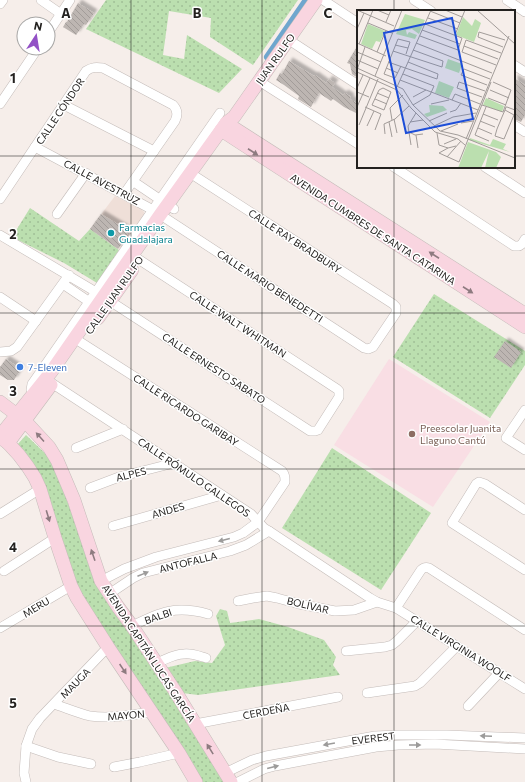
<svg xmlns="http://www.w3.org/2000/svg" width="525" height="782" font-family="Commissioner,sans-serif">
<defs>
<pattern id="grass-dots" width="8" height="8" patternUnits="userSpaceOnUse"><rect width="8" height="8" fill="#bbdfaf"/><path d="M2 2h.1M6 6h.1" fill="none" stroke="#a0bf96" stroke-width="1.8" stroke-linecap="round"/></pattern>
<pattern id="building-back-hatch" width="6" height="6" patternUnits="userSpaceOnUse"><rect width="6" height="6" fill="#bdb6b2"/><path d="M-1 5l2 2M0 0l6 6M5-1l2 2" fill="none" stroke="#a29c99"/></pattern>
<filter id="shadow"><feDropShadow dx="3.5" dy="-3.5" stdDeviation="1" flood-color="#0004"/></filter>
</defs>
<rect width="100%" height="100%" fill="#f6eeea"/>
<!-- built -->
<polygon fill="#efdfd8" points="115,196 141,209 144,212 144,215 121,250 90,229"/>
<!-- education -->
<polygon fill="#f9dee4" points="389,359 490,422 433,507 334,445"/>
<!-- grass -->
<g fill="url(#grass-dots)">
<polygon points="106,0 298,0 253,65 210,37 211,18 169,11 163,55 184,59 187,35 242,69 219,93 86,29"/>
<polygon points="30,208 79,241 90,229 119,250 97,283 64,263 12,237"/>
<polygon points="434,294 525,351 525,365 490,418 393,357"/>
<polygon points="26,435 51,459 71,511 98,583 226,782 202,782 78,590 17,445"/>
<polygon points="332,448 431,513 381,590 282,528"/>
<polygon points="220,609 227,611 230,623 259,619 288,627 324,640 336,657 333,665 340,675 198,695 182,693 165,668 195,661 212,663 225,645 216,616"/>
</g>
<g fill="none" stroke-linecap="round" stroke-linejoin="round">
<!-- canal -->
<polyline stroke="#6fa6ce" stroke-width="8" points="268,57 307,0"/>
</g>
<!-- building -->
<g fill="url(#building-back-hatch)" filter="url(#shadow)">
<polygon points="78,3 94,13 86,25 84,24 76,35 63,27 66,22 67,22"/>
<polygon points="358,45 358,78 352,74 350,64 347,63"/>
<polygon points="289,61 314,76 315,75 326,83 329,79 335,83 332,87 343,95 345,93 351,97 350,99 358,104 358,114 344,107 333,99 331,101 319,93 311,107 298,99 299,96 284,85 276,80 280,73 282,74"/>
<polygon points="514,78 525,85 525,115 521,122 514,119"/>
<polygon points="101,214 126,229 128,236 118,249 90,229"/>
<polygon points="505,341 521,352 511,368 494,357"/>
<polygon points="6,359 21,369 14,380 8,380 0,375 0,367"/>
</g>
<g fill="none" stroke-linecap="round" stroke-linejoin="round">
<!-- street casing -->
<g stroke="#c4bcb9" stroke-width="10">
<g id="street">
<polyline points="41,0 61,14"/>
<polyline points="323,0 358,23"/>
<polyline points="414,0 431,11"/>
<polyline points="507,0 525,12"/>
<polyline points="0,4 3,0"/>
<polyline points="48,33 70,0"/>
<polyline points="289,40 358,85"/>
<polyline points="514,65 525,72"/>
<polyline points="259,81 358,144"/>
<polyline points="0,104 38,48"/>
<polyline points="64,105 154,151"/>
<polyline points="514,125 525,132"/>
<polyline points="35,147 153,210 364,348 368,349 373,347 396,313 396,307 393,304 190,173"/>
<polyline points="394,167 514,246 519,246 522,244 525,239"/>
<polyline points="485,167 525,193"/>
<polyline points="134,182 174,209"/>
<path d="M0,199L86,71C92,67 96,67 103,68L173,105C178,110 178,115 175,121L124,194"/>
<polyline points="57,214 86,173"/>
<polyline points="0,235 96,292 310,431 315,431 318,430 339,397 339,391 337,389 132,255"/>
<polyline points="63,284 94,305"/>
<polyline points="0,297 36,321"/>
<path d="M74,338L282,471C285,475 285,477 285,482L258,522L243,533L234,537L156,557L124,569L101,581"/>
<polyline points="0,352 11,351 17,347 69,275"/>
<polyline points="47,380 251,514 264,528 269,531 370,598 377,602 396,608 525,689"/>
<polyline points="34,396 31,390 32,384 220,113"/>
<polyline points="525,410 506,438 525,450"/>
<polyline points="76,448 123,429"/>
<polyline points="90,488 119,477 174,463"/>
<polyline points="525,510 485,484 479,482 476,484 452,523 525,570"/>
<polyline points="0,514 40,489"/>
<polyline points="113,526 222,495"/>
<polyline points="4,571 55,538"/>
<polyline points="109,594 133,578 143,573 230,551 246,545 269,531"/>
<polyline points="238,601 253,598 267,596 277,598 299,604 335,611 354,610 377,602"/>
<path d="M396,608L421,570C424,567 426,567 429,568L525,630"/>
<path d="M132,626C160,612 176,605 208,614"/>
<polyline points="0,628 71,586"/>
<polyline points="346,651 385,647 392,645 397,641 417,621"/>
<path d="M156,663C165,660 174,654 184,654C191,653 199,656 206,658"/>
<polyline points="367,693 415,686 420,683 457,646"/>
<path d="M54,704C66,708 78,713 90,716C110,719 131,715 151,712"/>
<polyline points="468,706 499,673"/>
<polyline points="195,724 338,697"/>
<polyline points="26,746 58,757 91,764"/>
<polyline points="114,767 140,762 179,753"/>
<polyline points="225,773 252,760 266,756 375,736 397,735 447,735 525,738"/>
<polyline points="26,782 24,773 26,746 32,729 40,718 108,647"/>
<polyline points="238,782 264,769 275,766 376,747 398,745 435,744 525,749"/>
</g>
</g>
<!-- secondary casing -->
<g stroke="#c4bcb9" stroke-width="14">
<g id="secondary">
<polyline points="226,123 525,314"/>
<polyline points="221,130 525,327"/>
<polyline points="98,318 132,270"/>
<polyline points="0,402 25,421 49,447 57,460 74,500 101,581 118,607 132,626 175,691 231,782"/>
<polyline points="0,436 51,372 160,215 221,130 226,123 234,117 316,0"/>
<polyline points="0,437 8,443 19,455 28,467 35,478 40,489 55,538 71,586 77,598 108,647 179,753 196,782"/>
<polyline points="8,443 51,385"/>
</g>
</g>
<!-- street -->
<use href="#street" stroke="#fff" stroke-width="9"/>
<!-- secondary -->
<use href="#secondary" stroke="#f9d5e0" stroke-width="13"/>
</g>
<!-- one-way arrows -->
<defs><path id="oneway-solid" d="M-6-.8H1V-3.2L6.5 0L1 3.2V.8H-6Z"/></defs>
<g fill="#8e7b80">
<use href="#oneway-solid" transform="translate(253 152) rotate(33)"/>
<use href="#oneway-solid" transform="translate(434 255) rotate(-147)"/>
<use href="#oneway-solid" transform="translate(468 290) rotate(33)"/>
<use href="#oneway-solid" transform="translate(40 437) rotate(-132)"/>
<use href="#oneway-solid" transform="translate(48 516) rotate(73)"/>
<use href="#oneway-solid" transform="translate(93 555) rotate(-109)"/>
<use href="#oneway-solid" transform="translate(123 669) rotate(56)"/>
<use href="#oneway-solid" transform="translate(210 749) rotate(-122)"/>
</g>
<g fill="#9c9b9a">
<use href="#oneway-solid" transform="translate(224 540) rotate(166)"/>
<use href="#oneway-solid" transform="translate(143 574) rotate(-22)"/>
<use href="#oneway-solid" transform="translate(486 736) rotate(-177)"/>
<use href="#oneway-solid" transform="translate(329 744) rotate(170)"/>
<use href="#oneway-solid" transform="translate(415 745)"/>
<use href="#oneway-solid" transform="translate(273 767) rotate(-14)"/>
</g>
<!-- grid -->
<path fill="none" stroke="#23211f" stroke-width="1" stroke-opacity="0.55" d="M131,0V782M262,0V782M394,0V11M0,156H358M514,156H525M394,167V782M0,313H525M0,469H525M0,626H525"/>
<!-- markers -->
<circle fill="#0f9aa8" stroke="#fff" stroke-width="1.5" cx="111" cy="233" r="4"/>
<circle fill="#3f7fe0" stroke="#fff" stroke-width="1.5" cx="20" cy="367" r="4"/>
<circle fill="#8d6e63" stroke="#fff" stroke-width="1.5" cx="412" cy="434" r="4"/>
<g text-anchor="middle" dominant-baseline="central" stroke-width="3" stroke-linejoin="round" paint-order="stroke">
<!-- street labels -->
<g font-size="10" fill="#23211f" stroke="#fff">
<text transform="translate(275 59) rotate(-55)">JUAN RULFO</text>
<text transform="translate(60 111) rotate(-56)">CALLE CÓNDOR</text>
<text transform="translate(102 182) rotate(28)">CALLE AVESTRUZ</text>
<text transform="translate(373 229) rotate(33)">AVENIDA CUMBRES DE SANTA CATARINA</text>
<text transform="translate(295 241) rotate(33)">CALLE RAY BRADBURY</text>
<text transform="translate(270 286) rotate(33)">CALLE MARIO BENEDETTI</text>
<text transform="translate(114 295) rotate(-55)">CALLE JUAN RULFO</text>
<text transform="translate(238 324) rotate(33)">CALLE WALT WHITMAN</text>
<text transform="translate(214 368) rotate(33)">CALLE ERNESTO SABATO</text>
<text transform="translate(186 410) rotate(33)">CALLE RICARDO GARIBAY</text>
<text transform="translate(131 474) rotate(-14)">ALPES</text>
<text transform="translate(194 477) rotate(34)">CALLE RÓMULO GALLEGOS</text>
<text transform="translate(168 510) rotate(-16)">ANDES</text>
<text transform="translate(188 562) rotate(-14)">ANTOFALLA</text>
<text transform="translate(308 605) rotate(13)">BOLÍVAR</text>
<text transform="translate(36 607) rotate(-31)">MERU</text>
<text transform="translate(158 616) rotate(-19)">BALBI</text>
<text transform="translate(461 648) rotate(32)">CALLE VIRGINIA WOOLF</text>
<text transform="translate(149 653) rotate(57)">AVENIDA CAPITÁN LUCAS GARCÍA</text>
<text transform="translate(75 683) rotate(-46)">MAUGA</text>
<text transform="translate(266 711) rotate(-11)">CERDEÑA</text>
<text transform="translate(126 715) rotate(-5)">MAYON</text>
<text transform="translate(373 738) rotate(-7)">EVEREST</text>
</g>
<!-- culture labels -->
<g font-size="10" fill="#0d838f" stroke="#fff" text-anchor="start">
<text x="119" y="227">Farmacias<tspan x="119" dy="12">Guadalajara</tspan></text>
</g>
<!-- shop labels -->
<g font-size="10" fill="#366cbe" stroke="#fff" text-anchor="start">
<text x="28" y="367">7-Eleven</text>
</g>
<!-- education labels -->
<g font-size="10" fill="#785e54" stroke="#fff" text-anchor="start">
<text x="420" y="428">Preescolar Juanita<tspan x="420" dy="12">Llaguno Cantú</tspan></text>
</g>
</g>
<!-- overview -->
<g transform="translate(357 10)">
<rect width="158" height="158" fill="#f6eeea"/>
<path d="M48,4L68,10L62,24L55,19L49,20L50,25L52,22L60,25L58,29L39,24ZM106,7L115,16L118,9L124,13L117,32L99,25ZM11,14L28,21L23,32L19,31L15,39L4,34ZM91,49L105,54L102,63L88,58ZM82,71L97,77L92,88L78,83ZM129,88L147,96L145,102L126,95ZM72,95L86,96L90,100L70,107L67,104L73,102ZM113,128L133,135L136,129L149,134L146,139L153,142L112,130ZM111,132L139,142L144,147L139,158H128L132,141L124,158H101Z" fill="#bbdfaf"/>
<path fill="none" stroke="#a29c99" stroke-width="1" d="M0,0L37,16M20,0L32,5M88,0L105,7M120,0L158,34M73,1L103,13M71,8L101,19M29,12L34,0M11,13L35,23M0,19L7,3M65,20L103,34M98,25L108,0M63,26L101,40L105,28L68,14M0,33L29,46M59,33L135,63M2,34L16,0M38,35L51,38M107,36L141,49M146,37L121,27L122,22L148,30M36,41L85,57L86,51L56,40M0,42L24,52M20,42L29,20M0,50L21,59M31,52L80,69L81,64L51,52M139,55L105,42L109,30L144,43M44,56L38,68L27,64L41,29L53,32L49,44M0,58L46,79L56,95L83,121L101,125L158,148M29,58L41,63M0,60L8,37M0,62L40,80L54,98L78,122L101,129L108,135M46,64L77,76L73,85L56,95M18,66L45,0M43,70L121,100M130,75L104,65L107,59L133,69M40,77L74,0M0,78L6,65M26,78L34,82L27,100L15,95L22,80ZM133,80L152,88M0,82L12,87M20,83L32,88M56,87L69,80M125,87L100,78L102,72L128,81M131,88L149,95M18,89L30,94M95,90L98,84L123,94M74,94L92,90M125,95L146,102L154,80L136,72M0,97L13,68M8,97L24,104L18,120M129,97L118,125L132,131M148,100L157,105L147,129L138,126L140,119L145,107L148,100L149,97H150L158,100M93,102L99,100L104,93M126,104L141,110M37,109L40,123M35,110L33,98L46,85M72,111L90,103M123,111L138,117M32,112L35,127M53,112L66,110M104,113L116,111M2,115L21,69M10,116L17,101M77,116L96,107L119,103M121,118L135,124M84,121L101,114M52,122L58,125L66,124M80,123L82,135L91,138L99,136M28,124L27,114L38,109L52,96M59,125L61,138M109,129L152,26M87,134L99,129M54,135L51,116L59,103M91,138L82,143L102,152L134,72M90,147L104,131"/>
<path fill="#1d4ed8" fill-opacity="0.15" stroke="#1d4ed8" stroke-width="2" d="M95,8L116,109L49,123L27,23Z"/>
<rect width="158" height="158" fill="none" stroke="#23211f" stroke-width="2"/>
</g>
<g font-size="13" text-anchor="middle" font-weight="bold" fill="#23211f" stroke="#fff" stroke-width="3" stroke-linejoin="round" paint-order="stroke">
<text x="66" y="18">A</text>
<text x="197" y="18">B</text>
<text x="328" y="18">C</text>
<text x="13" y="83">1</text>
<text x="13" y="239">2</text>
<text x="13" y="396">3</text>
<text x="13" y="552">4</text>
<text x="13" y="708">5</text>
</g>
<!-- north arrow -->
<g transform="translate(36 36) rotate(12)"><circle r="19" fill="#ffffff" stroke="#a7a6a5"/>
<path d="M0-3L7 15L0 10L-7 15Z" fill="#9351c6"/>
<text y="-6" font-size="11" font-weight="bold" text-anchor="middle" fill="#23211f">N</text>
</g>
</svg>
